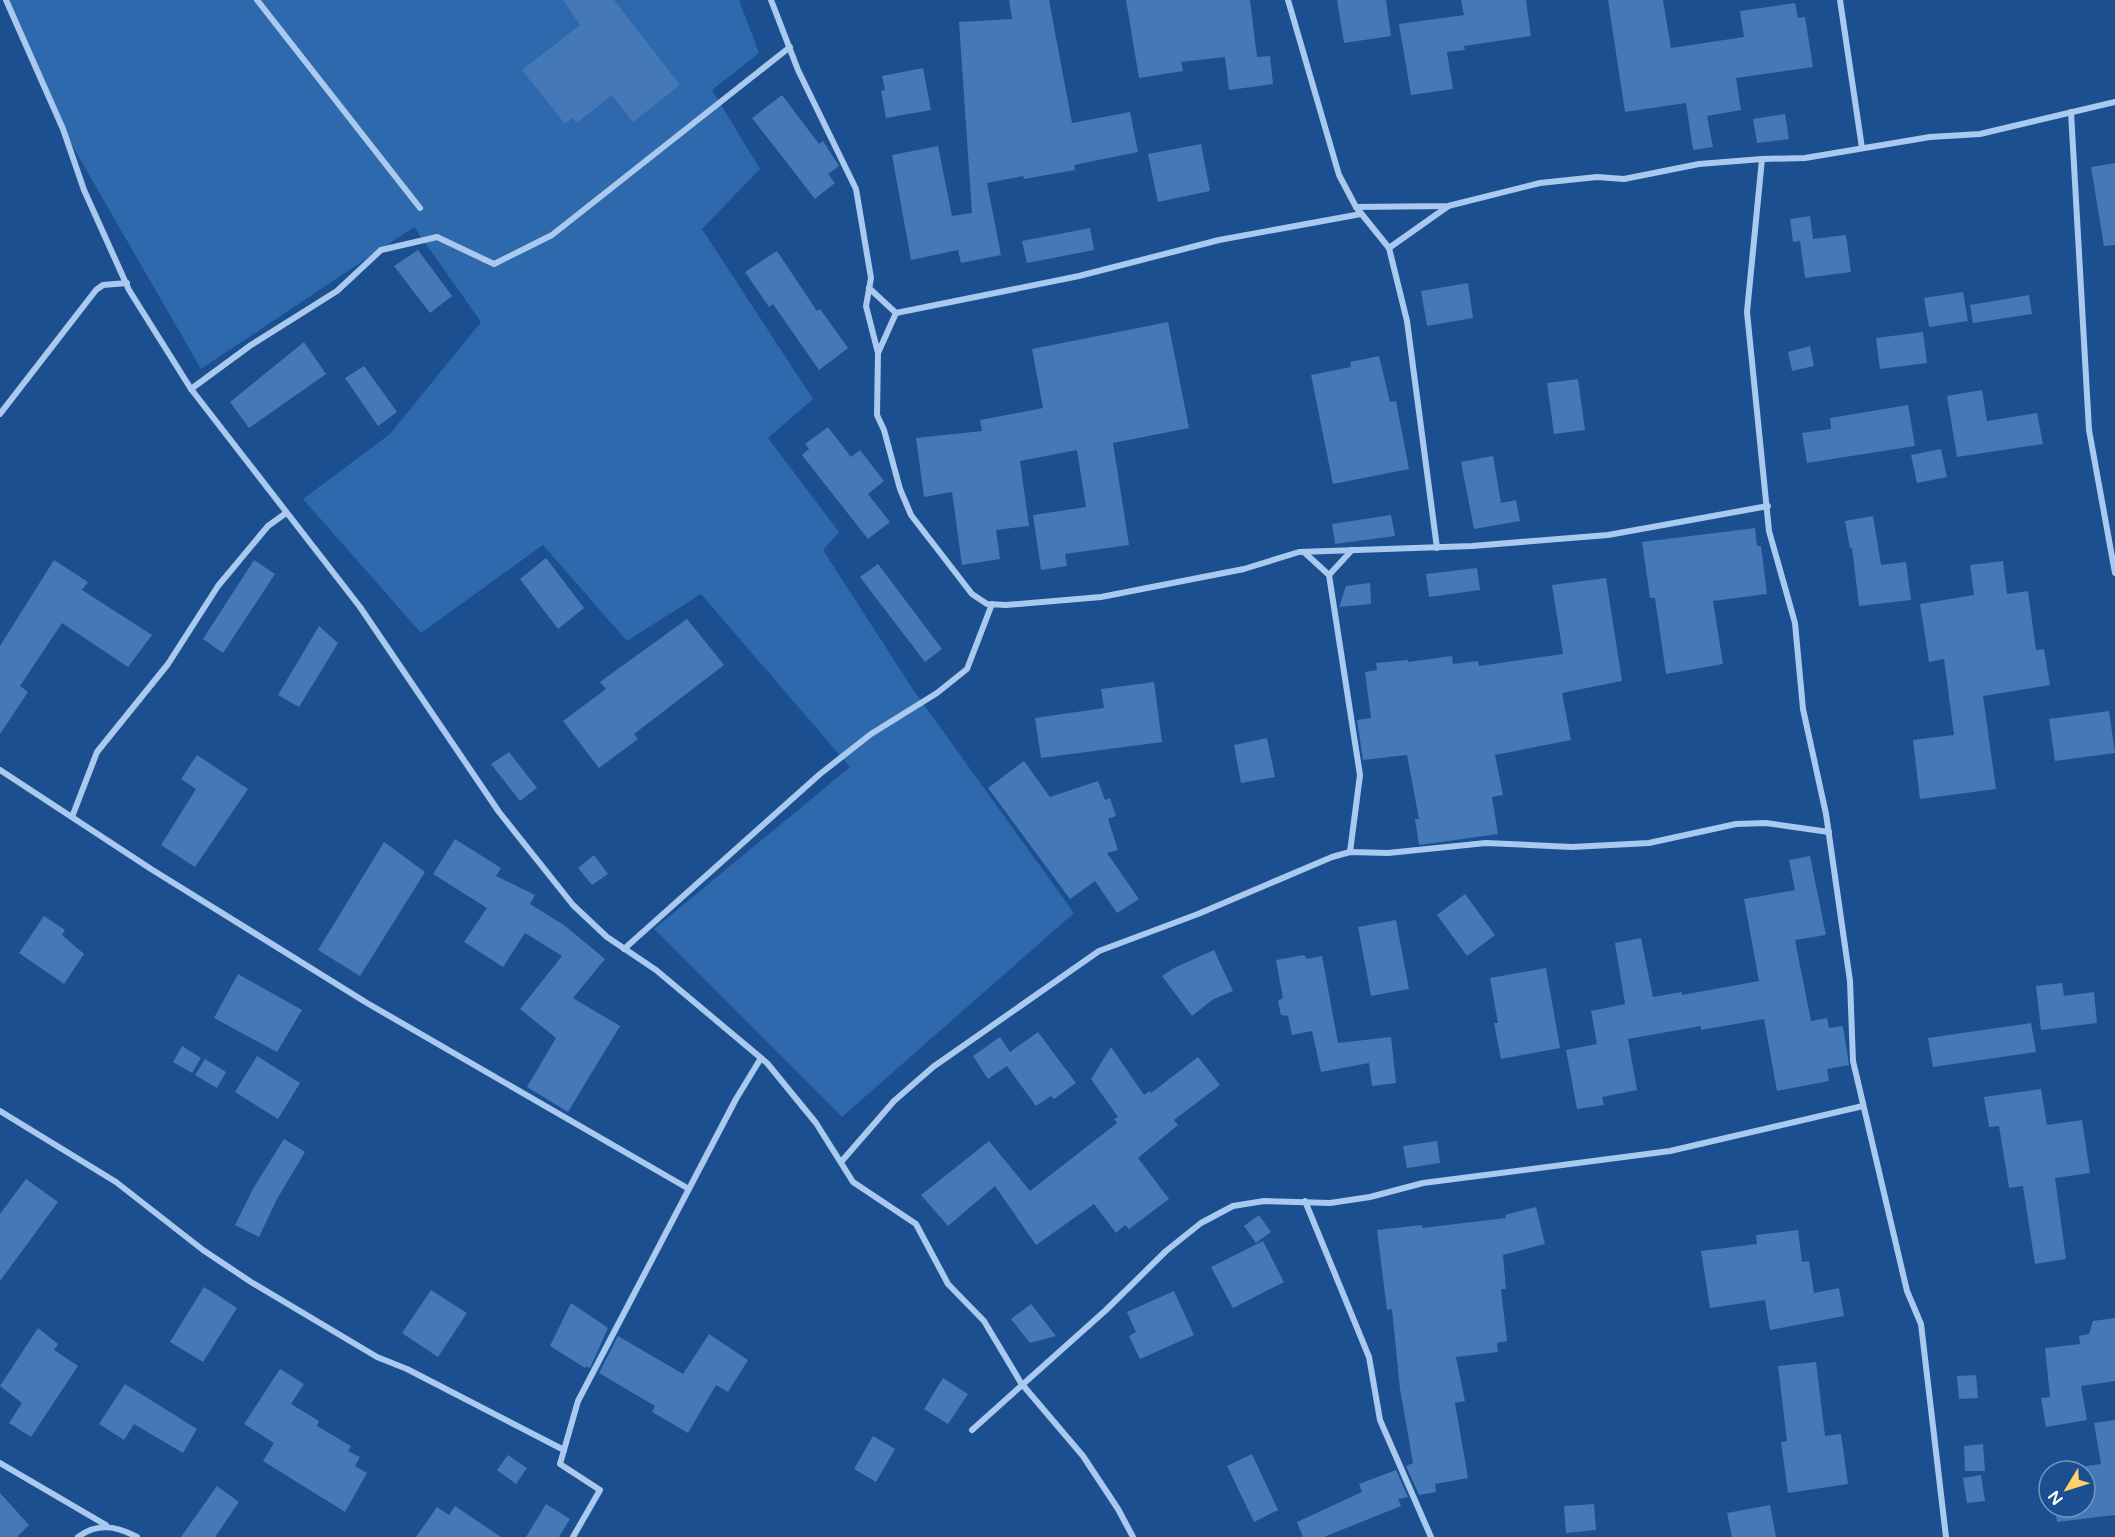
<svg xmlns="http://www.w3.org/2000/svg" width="2115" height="1537" font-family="'Varela Round',sans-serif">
<rect width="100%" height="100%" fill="#1b4f8f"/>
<!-- green -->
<polygon fill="#2e69ad" points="3,0 739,0 759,53 712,90 760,169 702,229 813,399 768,438 839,532 823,550 914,691 1074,913 842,1117 654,929 850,767 701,594 627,641 543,545 421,633 303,499 390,434 481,322 414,227 201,369 50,107"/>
<!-- building -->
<g fill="#4478b7">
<polygon points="563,0 614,0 680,85 633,122 612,95 577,123 572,118 565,124 522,70 580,25"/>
<polygon points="1009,0 1049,0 1072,123 1130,112 1138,152 1074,165 1075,170 1024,179 1023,176 987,183 1001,255 961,263 958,250 911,260 892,155 938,146 952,216 972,213 959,22 1012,19"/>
<polygon points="1126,0 1250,0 1257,57 1270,56 1273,84 1229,90 1225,57 1181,62 1183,71 1139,78"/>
<polygon points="1337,0 1386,0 1391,36 1344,43"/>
<polygon points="1461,0 1526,0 1531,36 1464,46 1465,50 1447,52 1453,89 1411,95 1399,24 1464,15"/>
<polygon points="1608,0 1663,0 1671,48 1744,37 1740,11 1795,3 1798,18 1805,17 1813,67 1736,78 1741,110 1707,116 1713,147 1693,150 1686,103 1625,112"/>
<polygon points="923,68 931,110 886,118 881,91 885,90 882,76"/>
<polygon points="782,95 819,144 823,141 839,166 828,174 835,183 815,199 752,118"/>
<polygon points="1785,114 1789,139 1757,143 1753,119"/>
<polygon points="1201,144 1210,191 1158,202 1148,154"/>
<polygon points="2115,163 2115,245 2104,246 2091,167"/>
<polygon points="1810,216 1813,239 1846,235 1851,272 1805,278 1800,241 1793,242 1790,219"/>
<polygon points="1090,228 1094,250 1027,263 1022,241"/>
<polygon points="418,250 452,296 430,313 394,266"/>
<polygon points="777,251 817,311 820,309 848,348 819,370 773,304 769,307 745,272"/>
<polygon points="1468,283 1473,318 1427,326 1421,291"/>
<polygon points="1963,292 1968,321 1929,327 1924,298"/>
<polygon points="2029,295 2032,314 1973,323 1970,305"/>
<polygon points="1168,322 1189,428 1113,443 1129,545 1065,554 1067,566 1041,570 1033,515 1086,507 1077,450 1020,461 1029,526 996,530 1000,559 962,565 952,492 924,497 916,438 982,431 980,420 1043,408 1032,349"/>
<polygon points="1923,332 1927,363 1880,369 1876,338"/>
<polygon points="304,342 326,374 249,428 230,402"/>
<polygon points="1810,346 1814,366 1792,371 1788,352"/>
<polygon points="1379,356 1390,402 1396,401 1409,469 1333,484 1311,375 1351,367 1350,362"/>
<polygon points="364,366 397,412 378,426 345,378"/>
<polygon points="1578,379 1585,430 1554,434 1547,383"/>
<polygon points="1982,390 1987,421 2037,413 2043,444 1957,457 1947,396"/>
<polygon points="1908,405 1915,446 1807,463 1802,433 1831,429 1830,418"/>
<polygon points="828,427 851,457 860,450 884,481 868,494 890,522 868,539 802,455 809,449 805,444"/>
<polygon points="1941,449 1947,477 1917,483 1911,455"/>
<polygon points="1493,456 1501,503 1516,500 1520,521 1474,529 1461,462"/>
<polygon points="1391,515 1395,536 1335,544 1332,524"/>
<polygon points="1873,516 1881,565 1906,562 1911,600 1859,606 1852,548 1850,548 1845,521"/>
<polygon points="1755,528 1757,546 1761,546 1767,594 1713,601 1723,664 1666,674 1655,598 1650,598 1642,542"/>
<polygon points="546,558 584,608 558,629 520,579"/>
<polygon points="54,560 88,582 82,590 152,635 128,667 62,623 20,686 28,692 0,734 0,646"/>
<polygon points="254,560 275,574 223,653 203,639"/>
<polygon points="2003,561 2007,594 2028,591 2036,650 2044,649 2050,685 1983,696 1996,789 1920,799 1913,740 1954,735 1944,659 1929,662 1920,604 1974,595 1970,565"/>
<polygon points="878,564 942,649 925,662 860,577"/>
<polygon points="1477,568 1480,590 1429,597 1426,574"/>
<polygon points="1606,578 1622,681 1562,693 1571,740 1495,755 1503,795 1492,797 1498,834 1419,845 1415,819 1419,819 1407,755 1363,760 1357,720 1371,718 1365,672 1377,670 1376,663 1408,660 1408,662 1452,656 1453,664 1478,661 1479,666 1563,654 1552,585"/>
<polygon points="1370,583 1371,604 1339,607 1346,586"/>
<polygon points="687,619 724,665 634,734 638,739 599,768 563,721 606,689 600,682"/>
<polygon points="319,626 338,643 299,707 278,695"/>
<polygon points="1154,682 1162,742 1041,758 1035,718 1104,708 1101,689"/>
<polygon points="2109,711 2115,753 2055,761 2049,719"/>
<polygon points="1267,738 1275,777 1241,783 1234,745"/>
<polygon points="509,752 537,788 520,801 491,764"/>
<polygon points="197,755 248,789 195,867 161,845 196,789 181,779"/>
<polygon points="1024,761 1050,797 1098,781 1105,800 1110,798 1116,816 1108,819 1118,850 1107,853 1139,899 1117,913 1095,881 1070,899 988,788"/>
<polygon points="455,839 501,868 496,876 535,895 530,904 564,925 605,959 573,998 620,1026 568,1112 527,1087 556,1038 520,1009 562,956 525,933 503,967 464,942 487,908 433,874"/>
<polygon points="384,842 425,872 360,976 318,950"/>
<polygon points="594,855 608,874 592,885 578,868"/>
<polygon points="1810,856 1826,935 1795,940 1811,1021 1827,1018 1829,1028 1843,1026 1849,1065 1827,1069 1829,1081 1777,1091 1764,1019 1701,1030 1701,1026 1628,1039 1637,1090 1602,1097 1604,1105 1577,1109 1566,1050 1597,1044 1591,1011 1625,1004 1615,943 1641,938 1653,997 1682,992 1682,995 1759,981 1744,899 1795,890 1789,860"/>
<polygon points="1465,894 1495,935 1467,956 1437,915"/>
<polygon points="44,916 65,930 62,935 84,954 64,984 19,953"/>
<polygon points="1396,920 1409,989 1371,996 1358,927"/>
<polygon points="1214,950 1233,991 1212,1000 1192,1016 1162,976 1174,968"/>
<polygon points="1304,955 1307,959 1322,956 1338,1043 1391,1037 1396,1083 1372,1086 1369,1063 1321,1072 1312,1031 1292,1035 1288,1016 1281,1015 1278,1001 1283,998 1276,960"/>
<polygon points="1546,968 1560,1048 1501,1059 1494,1023 1498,1023 1490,978"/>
<polygon points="238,974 302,1010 277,1052 214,1018"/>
<polygon points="2062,983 2064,996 2094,992 2097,1023 2041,1030 2036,986"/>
<polygon points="2031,1023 2036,1052 1933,1067 1928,1038"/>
<polygon points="1038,1032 1076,1083 1054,1099 1051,1096 1036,1106 1007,1066 988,1079 973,1056 1000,1037 1010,1052"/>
<polygon points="182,1046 201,1058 192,1073 173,1062"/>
<polygon points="1111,1047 1144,1095 1150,1091 1151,1093 1198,1057 1220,1085 1174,1120 1178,1125 1138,1158 1169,1199 1129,1229 1125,1225 1116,1233 1094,1204 1036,1245 995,1186 948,1226 921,1195 989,1141 1030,1191 1117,1123 1114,1119 1118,1117 1091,1079"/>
<polygon points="257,1056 300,1083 278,1119 235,1092"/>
<polygon points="205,1059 226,1072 217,1088 195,1075"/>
<polygon points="2041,1089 2047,1125 2082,1120 2090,1173 2055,1178 2066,1259 2035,1264 2023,1186 2009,1188 1999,1126 1989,1127 1984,1097"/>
<polygon points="284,1139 305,1152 277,1199 259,1237 235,1225 254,1187"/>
<polygon points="1437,1141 1440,1163 1407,1168 1403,1146"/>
<polygon points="26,1179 58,1202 0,1281 0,1214"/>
<polygon points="1536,1207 1545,1244 1503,1255 1506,1289 1501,1289 1507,1341 1497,1343 1498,1352 1456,1357 1465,1401 1455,1403 1468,1478 1435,1484 1436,1492 1419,1495 1406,1466 1413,1463 1400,1389 1392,1309 1387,1310 1377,1230 1422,1225 1422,1228 1506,1218 1505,1215"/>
<polygon points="1259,1215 1271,1232 1256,1243 1244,1226"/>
<polygon points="1798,1230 1802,1262 1809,1261 1814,1293 1839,1288 1844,1316 1770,1330 1765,1300 1710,1308 1701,1251 1757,1244 1756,1235"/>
<polygon points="1263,1241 1284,1282 1233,1308 1211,1267"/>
<polygon points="204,1287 237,1308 203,1362 170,1342"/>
<polygon points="431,1290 467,1313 438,1357 402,1333"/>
<polygon points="1174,1291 1194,1335 1140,1359 1129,1336 1136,1332 1127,1312"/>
<polygon points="571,1303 608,1328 590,1368 586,1366 585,1368 550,1346"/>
<polygon points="1031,1304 1056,1336 1030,1343 1011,1319"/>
<polygon points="2115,1318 2115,1381 2081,1386 2087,1420 2046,1427 2041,1398 2050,1397 2045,1348 2080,1344 2079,1336 2089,1334 2093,1321"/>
<polygon points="38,1328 58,1344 54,1350 78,1366 31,1437 9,1423 22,1403 0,1386"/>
<polygon points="709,1334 748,1360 728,1392 716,1385 688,1433 652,1412 655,1406 599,1373 618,1336 683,1374"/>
<polygon points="1816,1362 1825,1436 1841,1434 1848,1484 1788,1493 1781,1442 1787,1441 1778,1366"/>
<polygon points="280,1369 304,1384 291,1404 319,1421 317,1426 351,1446 348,1451 360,1457 355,1466 367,1473 345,1512 263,1461 274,1443 244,1424"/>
<polygon points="1976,1375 1978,1398 1959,1399 1957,1376"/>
<polygon points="943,1378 968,1394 948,1424 924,1409"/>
<polygon points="125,1384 197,1429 183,1453 134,1424 124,1440 99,1424"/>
<polygon points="2115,1420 2115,1515 2057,1522 2055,1507 2085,1507 2085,1471 2050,1471 2101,1464 2094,1423"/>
<polygon points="873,1436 895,1449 876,1482 854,1469"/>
<polygon points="1983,1444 1985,1471 1965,1471 1964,1446"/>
<polygon points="1252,1454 1278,1510 1254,1522 1227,1466"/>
<polygon points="508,1455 527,1468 516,1484 497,1470"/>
<polygon points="1396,1470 1408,1497 1398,1499 1401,1506 1324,1537 1303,1537 1297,1522 1362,1492 1359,1484"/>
<polygon points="1981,1475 1985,1501 1967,1503 1963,1478"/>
<polygon points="217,1486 239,1502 215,1537 181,1537"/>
<polygon points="0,1493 29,1525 17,1537 0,1537"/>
<polygon points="546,1504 570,1519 559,1537 526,1537"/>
<polygon points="1594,1504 1596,1530 1566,1533 1564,1506"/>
<polygon points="1770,1505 1776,1537 1732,1537 1727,1513"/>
<polygon points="455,1506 501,1537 416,1537 437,1507 449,1515"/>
</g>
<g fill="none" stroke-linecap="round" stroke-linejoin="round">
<!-- minor -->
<g stroke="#a9c9ee" stroke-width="6">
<polyline points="6,0 63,129 84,190 129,290 191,389 360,607 499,812 573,905 607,937 656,970 767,1063 816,1123 853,1182 916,1224 948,1284 984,1321 1021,1383 1083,1456 1118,1509 1133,1537"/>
<polyline points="257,0 420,208"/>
<polyline points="771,0 798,70 856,189 871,278 866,306 878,353 877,415 884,430 900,489 911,515 972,594 987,604 1006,605 1101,597 1244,569 1299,552 1472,546 1608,535 1768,506"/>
<polyline points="1288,0 1339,175 1356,207 1389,248 1407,321 1437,548"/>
<polyline points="1840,0 1862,148"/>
<polyline points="2071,112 2089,430 2115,573"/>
<polyline points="1762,159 1747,312 1769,531 1795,623 1803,709 1826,814 1850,981 1853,1061 1907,1291 1921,1324 1946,1537"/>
<polyline points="1356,207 1448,206 1540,183 1597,177 1624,179 1699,164 1762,159 1805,158 1930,137 1980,134 2115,102"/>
<polyline points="1389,248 1447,207"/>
<polyline points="869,288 896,313"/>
<polyline points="896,313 1079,276 1219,240 1361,214"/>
<polyline points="878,353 896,313"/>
<polyline points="191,389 251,345 337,291 381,250 437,237 494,264 552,235 790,47"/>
<polyline points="0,414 96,290 103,285 127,283"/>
<polyline points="1304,552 1329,575 1360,775 1350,852"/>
<polyline points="1329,575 1352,550"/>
<polyline points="0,770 151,869 367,1003 689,1189"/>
<polyline points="72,817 97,752 168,664 218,586 268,526 286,513"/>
<polyline points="624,949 820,774 871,734 937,693 967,669 992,604"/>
<polyline points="0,1111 116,1182 203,1250 251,1282 377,1357 407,1369 564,1450"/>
<polyline points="841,1162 894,1101 933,1067 1099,951 1198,914 1332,857 1350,852 1388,853 1486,843 1572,847 1649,843 1736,824 1766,823 1829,832"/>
<polyline points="1305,1201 1369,1357 1380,1420 1431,1537"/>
<polyline points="972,1430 1106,1310 1166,1251 1201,1223 1233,1206 1264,1201 1330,1203 1370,1197 1423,1183 1670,1151 1863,1106"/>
<polyline points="0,1463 106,1525"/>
<path d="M78,1537C97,1522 117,1526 137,1537"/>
<polyline points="573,1537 600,1490 560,1464 578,1401 736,1099 761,1058"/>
</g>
</g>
<!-- north arrow -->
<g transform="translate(2067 1489) rotate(232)"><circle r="28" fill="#1b4f8f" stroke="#7695bc" stroke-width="1.5"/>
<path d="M0-4.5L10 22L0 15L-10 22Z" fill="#ffd166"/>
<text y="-9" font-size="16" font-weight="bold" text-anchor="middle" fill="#ffffff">N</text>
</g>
</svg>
